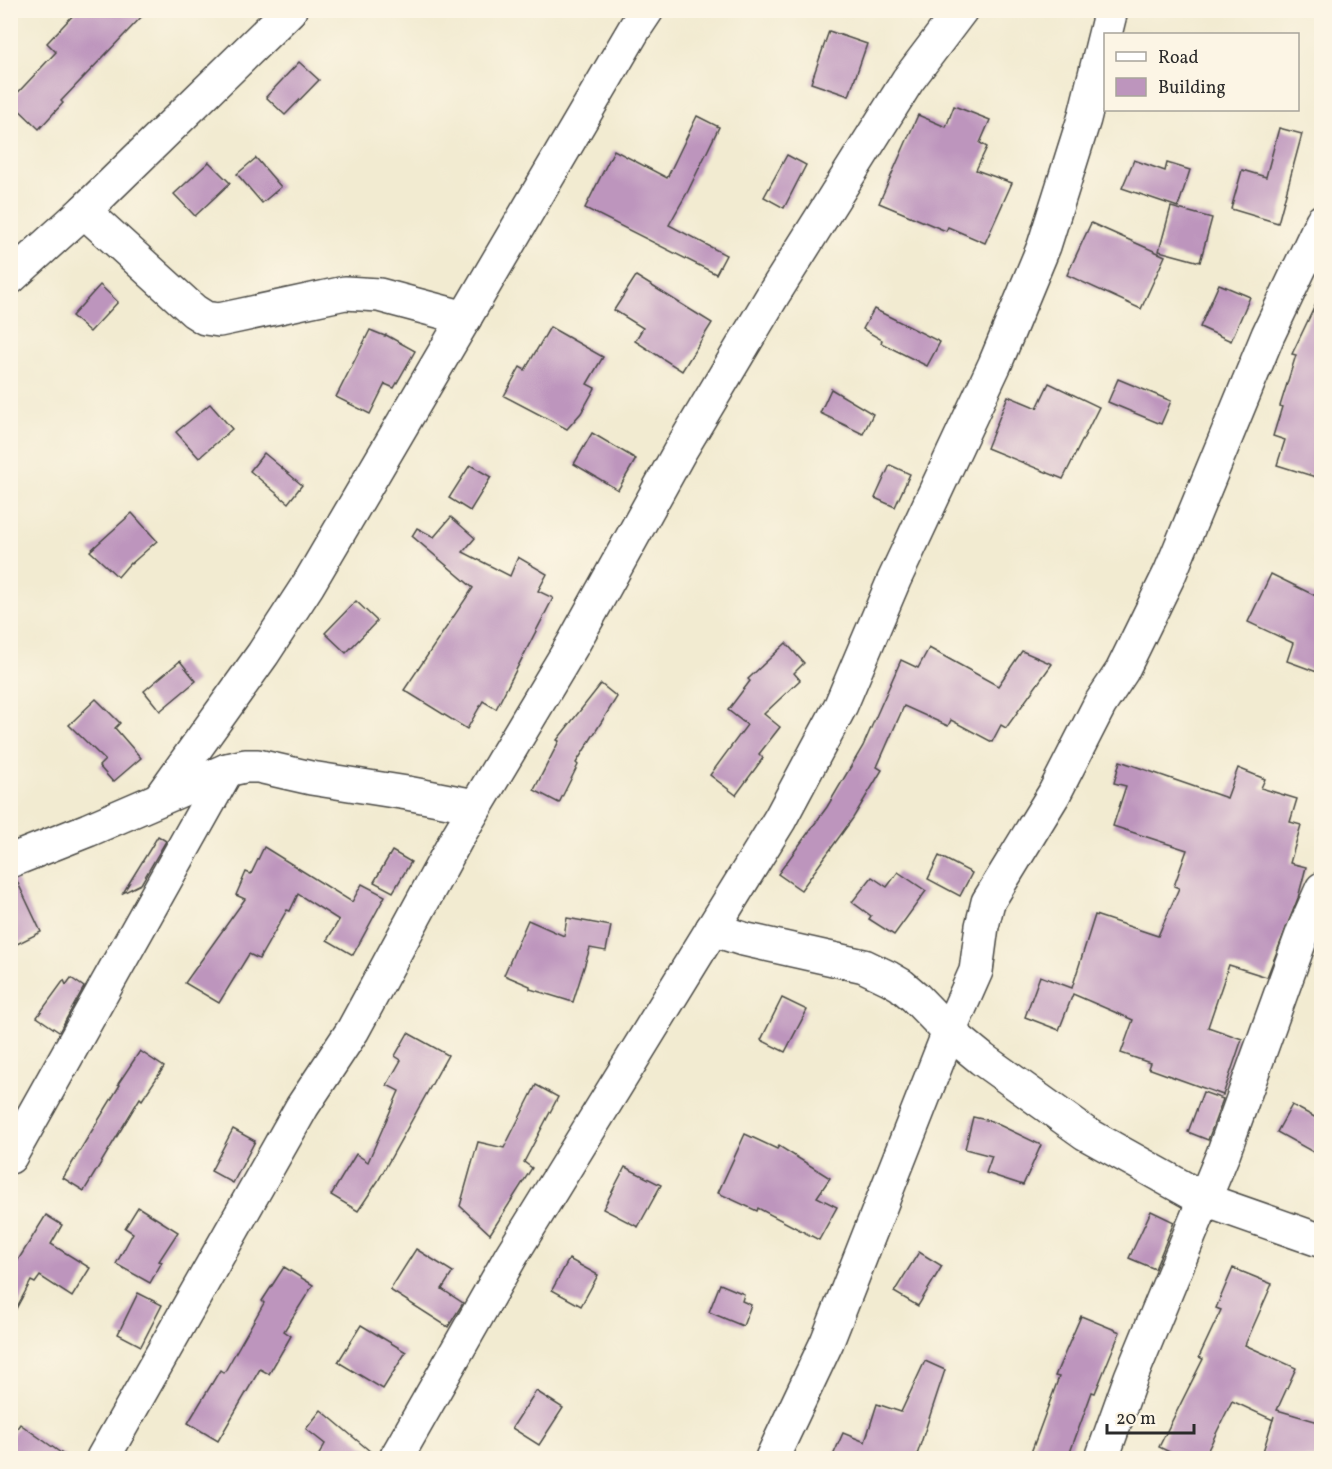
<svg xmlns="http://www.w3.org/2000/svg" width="1332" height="1469" font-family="Vollkorn,serif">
<rect width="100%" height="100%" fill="#fcf5e5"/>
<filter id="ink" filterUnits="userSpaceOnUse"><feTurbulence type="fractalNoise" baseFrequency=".0167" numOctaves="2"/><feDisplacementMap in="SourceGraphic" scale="12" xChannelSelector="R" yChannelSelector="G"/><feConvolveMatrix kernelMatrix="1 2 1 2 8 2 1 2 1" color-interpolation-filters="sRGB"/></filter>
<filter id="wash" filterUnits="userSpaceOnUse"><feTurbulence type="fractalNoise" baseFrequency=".008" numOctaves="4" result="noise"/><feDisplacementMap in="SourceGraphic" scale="24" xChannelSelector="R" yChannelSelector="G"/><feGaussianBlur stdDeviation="1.35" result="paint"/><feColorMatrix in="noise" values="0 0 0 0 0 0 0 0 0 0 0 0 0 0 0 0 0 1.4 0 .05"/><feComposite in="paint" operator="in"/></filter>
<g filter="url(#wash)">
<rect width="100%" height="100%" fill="#f2ebd1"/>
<g id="blocks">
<!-- building -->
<g fill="#bd95bd">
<polygon points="78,10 148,10 61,101 63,103 39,129 10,101 56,52 47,43"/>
<polygon points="829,31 867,44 849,96 811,83"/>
<polygon points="299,62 319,80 285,115 266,97"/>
<polygon points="954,106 990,120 980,143 987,147 976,170 1012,183 985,243 948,227 946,231 879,203 918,115 946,127"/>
<polygon points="697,116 719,127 688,191 669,225 726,255 716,274 585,208 614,150 667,178"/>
<polygon points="1279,128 1302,134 1278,223 1231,209 1242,170 1266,177"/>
<polygon points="787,155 806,165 784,208 764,197"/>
<polygon points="256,158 281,187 262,203 237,174"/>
<polygon points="1134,160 1165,171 1167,163 1190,170 1178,207 1122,188"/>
<polygon points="209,162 230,183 195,216 174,194"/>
<polygon points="1171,207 1212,218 1200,262 1159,251"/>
<polygon points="1091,223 1165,256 1141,309 1067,275"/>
<polygon points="636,276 712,323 682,371 635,341 643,328 614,310"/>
<polygon points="1219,284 1250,297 1231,341 1200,327"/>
<polygon points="100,285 118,302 90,332 72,316"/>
<polygon points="1322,291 1322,479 1277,465 1285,440 1273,436 1282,407 1280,406 1296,355 1292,354"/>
<polygon points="874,309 940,342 927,366 881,343 882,340 863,329"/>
<polygon points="550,327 603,357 587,384 595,388 581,413 567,429 504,396 520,367 525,370"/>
<polygon points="370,330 385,336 386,335 415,351 394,388 385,384 370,414 336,397"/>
<polygon points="1118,379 1171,401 1161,424 1108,402"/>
<polygon points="1049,383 1099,407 1063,479 987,448 1008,396 1037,408"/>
<polygon points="831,389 873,414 863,434 820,413"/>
<polygon points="210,404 232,429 199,458 176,432"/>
<polygon points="592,433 636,459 618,490 574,464"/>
<polygon points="264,453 302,485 288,503 250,471"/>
<polygon points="470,465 491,477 470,511 449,498"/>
<polygon points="890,465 910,474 895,507 875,498"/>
<polygon points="132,513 157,541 131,564 130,563 118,577 90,551"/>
<polygon points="451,517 475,538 463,552 510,576 518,557 547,574 538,591 553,598 496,709 483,701 467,729 404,690 473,588 412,536 417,528 434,537"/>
<polygon points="1271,574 1322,599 1322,659 1317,672 1287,661 1293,643 1248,622"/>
<polygon points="356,601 377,621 346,653 325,633"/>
<polygon points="786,643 804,663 794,673 800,680 764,714 780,727 759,754 763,758 736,795 710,775 747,725 728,710 750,681 748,679"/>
<polygon points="929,648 998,686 1022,651 1052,664 1006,728 1001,725 992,742 951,720 948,726 904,706 877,767 882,770 853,818 801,890 778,874 827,807 863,746 901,660 918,668"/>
<polygon points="180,661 196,681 160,711 144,691"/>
<polygon points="601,684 617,697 576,763 578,765 559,803 534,790 559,741 557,740"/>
<polygon points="96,699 120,723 115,728 141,758 113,782 99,766 105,760 69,725"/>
<polygon points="1120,761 1227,798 1238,768 1265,779 1261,788 1297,799 1290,822 1301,825 1290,863 1306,867 1298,898 1267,977 1229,965 1208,1027 1242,1039 1223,1095 1148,1068 1150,1063 1121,1053 1133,1020 1073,994 1059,1030 1025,1017 1040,976 1072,988 1095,915 1158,936 1179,888 1174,886 1187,850 1113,826 1126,786 1114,783"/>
<polygon points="158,836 166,841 141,884 123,893"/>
<polygon points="264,847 352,902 362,884 385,896 353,955 327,940 339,920 298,894 290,911 287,910 259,959 249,954 219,1003 185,983 245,899 236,895 246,872 251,874"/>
<polygon points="392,851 411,862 393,892 374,882"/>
<polygon points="939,856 972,873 960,896 928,879"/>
<polygon points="898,872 926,891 894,935 869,919 871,916 852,902 872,877 887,887"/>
<polygon points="10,879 16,879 41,932 17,944 10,930"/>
<polygon points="567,918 611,926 606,951 590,948 573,1002 530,989 530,986 504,975 528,920 564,936"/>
<polygon points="71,978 84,987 59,1032 37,1017 64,980 66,985"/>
<polygon points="782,998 807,1010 785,1052 761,1040"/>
<polygon points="408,1033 448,1055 378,1181 358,1211 331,1195 356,1154 368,1162 399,1091 387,1085 401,1060 395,1056"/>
<polygon points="140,1051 164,1067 142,1100 140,1098 84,1191 63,1178 120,1085 118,1084"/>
<polygon points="536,1085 558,1097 524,1162 532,1168 490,1234 460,1206 478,1142 504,1148"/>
<polygon points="1203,1092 1223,1099 1208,1140 1188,1132"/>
<polygon points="1292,1105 1322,1121 1322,1157 1277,1132"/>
<polygon points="973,1117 991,1121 1041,1145 1023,1185 986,1173 992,1156 965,1149"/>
<polygon points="233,1129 255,1141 233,1183 211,1171"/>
<polygon points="745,1134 777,1149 779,1146 830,1178 817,1197 837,1207 819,1240 758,1208 757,1211 718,1193"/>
<polygon points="625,1167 661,1185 638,1227 603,1209"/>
<polygon points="138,1207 178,1232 159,1261 162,1262 150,1283 116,1264 133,1233 125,1228"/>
<polygon points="1151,1211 1174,1222 1155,1269 1129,1258"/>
<polygon points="46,1215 62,1225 51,1244 90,1268 72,1297 40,1276 35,1283 31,1281 10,1320 10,1273"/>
<polygon points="416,1249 453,1272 442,1289 463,1303 448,1327 390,1290"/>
<polygon points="919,1252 942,1266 918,1306 894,1292"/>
<polygon points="569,1259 598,1275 581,1306 552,1290"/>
<polygon points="284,1267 313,1285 284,1331 291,1336 269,1374 260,1369 218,1441 188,1423 220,1370 224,1373 264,1303 262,1301"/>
<polygon points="1233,1268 1272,1284 1245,1345 1296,1368 1277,1410 1322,1423 1322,1458 1261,1458 1274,1416 1273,1420 1232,1401 1204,1458 1182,1458 1159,1447 1203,1359 1199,1357 1221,1310 1216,1308"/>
<polygon points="720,1284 744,1294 742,1301 751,1305 743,1326 709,1312"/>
<polygon points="138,1293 162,1305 141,1346 118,1334"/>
<polygon points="1081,1316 1120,1332 1095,1393 1092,1392 1068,1458 1029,1458 1059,1377 1055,1376"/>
<polygon points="361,1325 406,1352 383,1389 338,1362"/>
<polygon points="925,1361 945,1370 916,1458 832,1458 843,1433 865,1442 877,1404 901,1412"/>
<polygon points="536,1391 563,1408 539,1445 512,1428"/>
<polygon points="321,1410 377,1457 377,1458 317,1458 325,1444 306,1429"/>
<polygon points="20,1424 68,1458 25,1458 10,1448 10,1438"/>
</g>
</g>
</g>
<g filter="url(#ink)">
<use href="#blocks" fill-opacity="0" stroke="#494844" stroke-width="1.5"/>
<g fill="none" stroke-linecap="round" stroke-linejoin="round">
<!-- minor casing -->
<g stroke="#494844" stroke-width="36">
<g id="minor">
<polyline points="84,211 194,311 205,318 219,320 345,293 379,295 465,318"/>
<polyline points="10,278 84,211 290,10"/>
<polyline points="160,798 263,654 308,585 635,28 647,10"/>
<polyline points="10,861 88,830 227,770 245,766 258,766 311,778 407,793 475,806"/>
<polyline points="712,929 743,939 864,966 889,978 901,985 915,997 949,1032 982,1059 1085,1133 1205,1200 1322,1241"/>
<polyline points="10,1157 227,770"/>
<polyline points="103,1458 302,1107 353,1030 457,838 573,644 680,451 773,295 908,80 961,10"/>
<polyline points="396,1458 511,1256 780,819 841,705 894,580 995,364 1044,246 1084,119 1111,10"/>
<polyline points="772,1458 827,1342 949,1032 976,971 982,926 988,902 1054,794 1100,704 1122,671 1170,573 1268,335 1322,221"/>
<polyline points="1102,1458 1131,1377 1223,1154 1303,932 1322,889"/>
</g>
</g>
<!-- minor -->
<use href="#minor" stroke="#fff" stroke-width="33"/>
</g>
</g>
<!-- margin -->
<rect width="1332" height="1469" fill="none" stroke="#fcf5e5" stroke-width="36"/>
<!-- legend -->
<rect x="1104" y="33" width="195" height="78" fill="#fcf5e5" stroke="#a8a49b" stroke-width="1.5"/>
<rect x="1116" y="52" width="30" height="9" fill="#ffffff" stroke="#a8a49b" stroke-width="1.5"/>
<text x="1158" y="63" font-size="18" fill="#2b2b2b">Road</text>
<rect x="1116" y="78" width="30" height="18" fill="#bd95bd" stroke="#a8a49b" stroke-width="1.5"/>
<text x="1158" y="93" font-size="18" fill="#2b2b2b">Building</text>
<!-- scale -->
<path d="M1107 1424v9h87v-9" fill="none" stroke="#2b2b2b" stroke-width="3"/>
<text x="1116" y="1424" font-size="18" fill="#2b2b2b" stroke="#fcf5e5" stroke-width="4.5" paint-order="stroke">20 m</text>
</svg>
